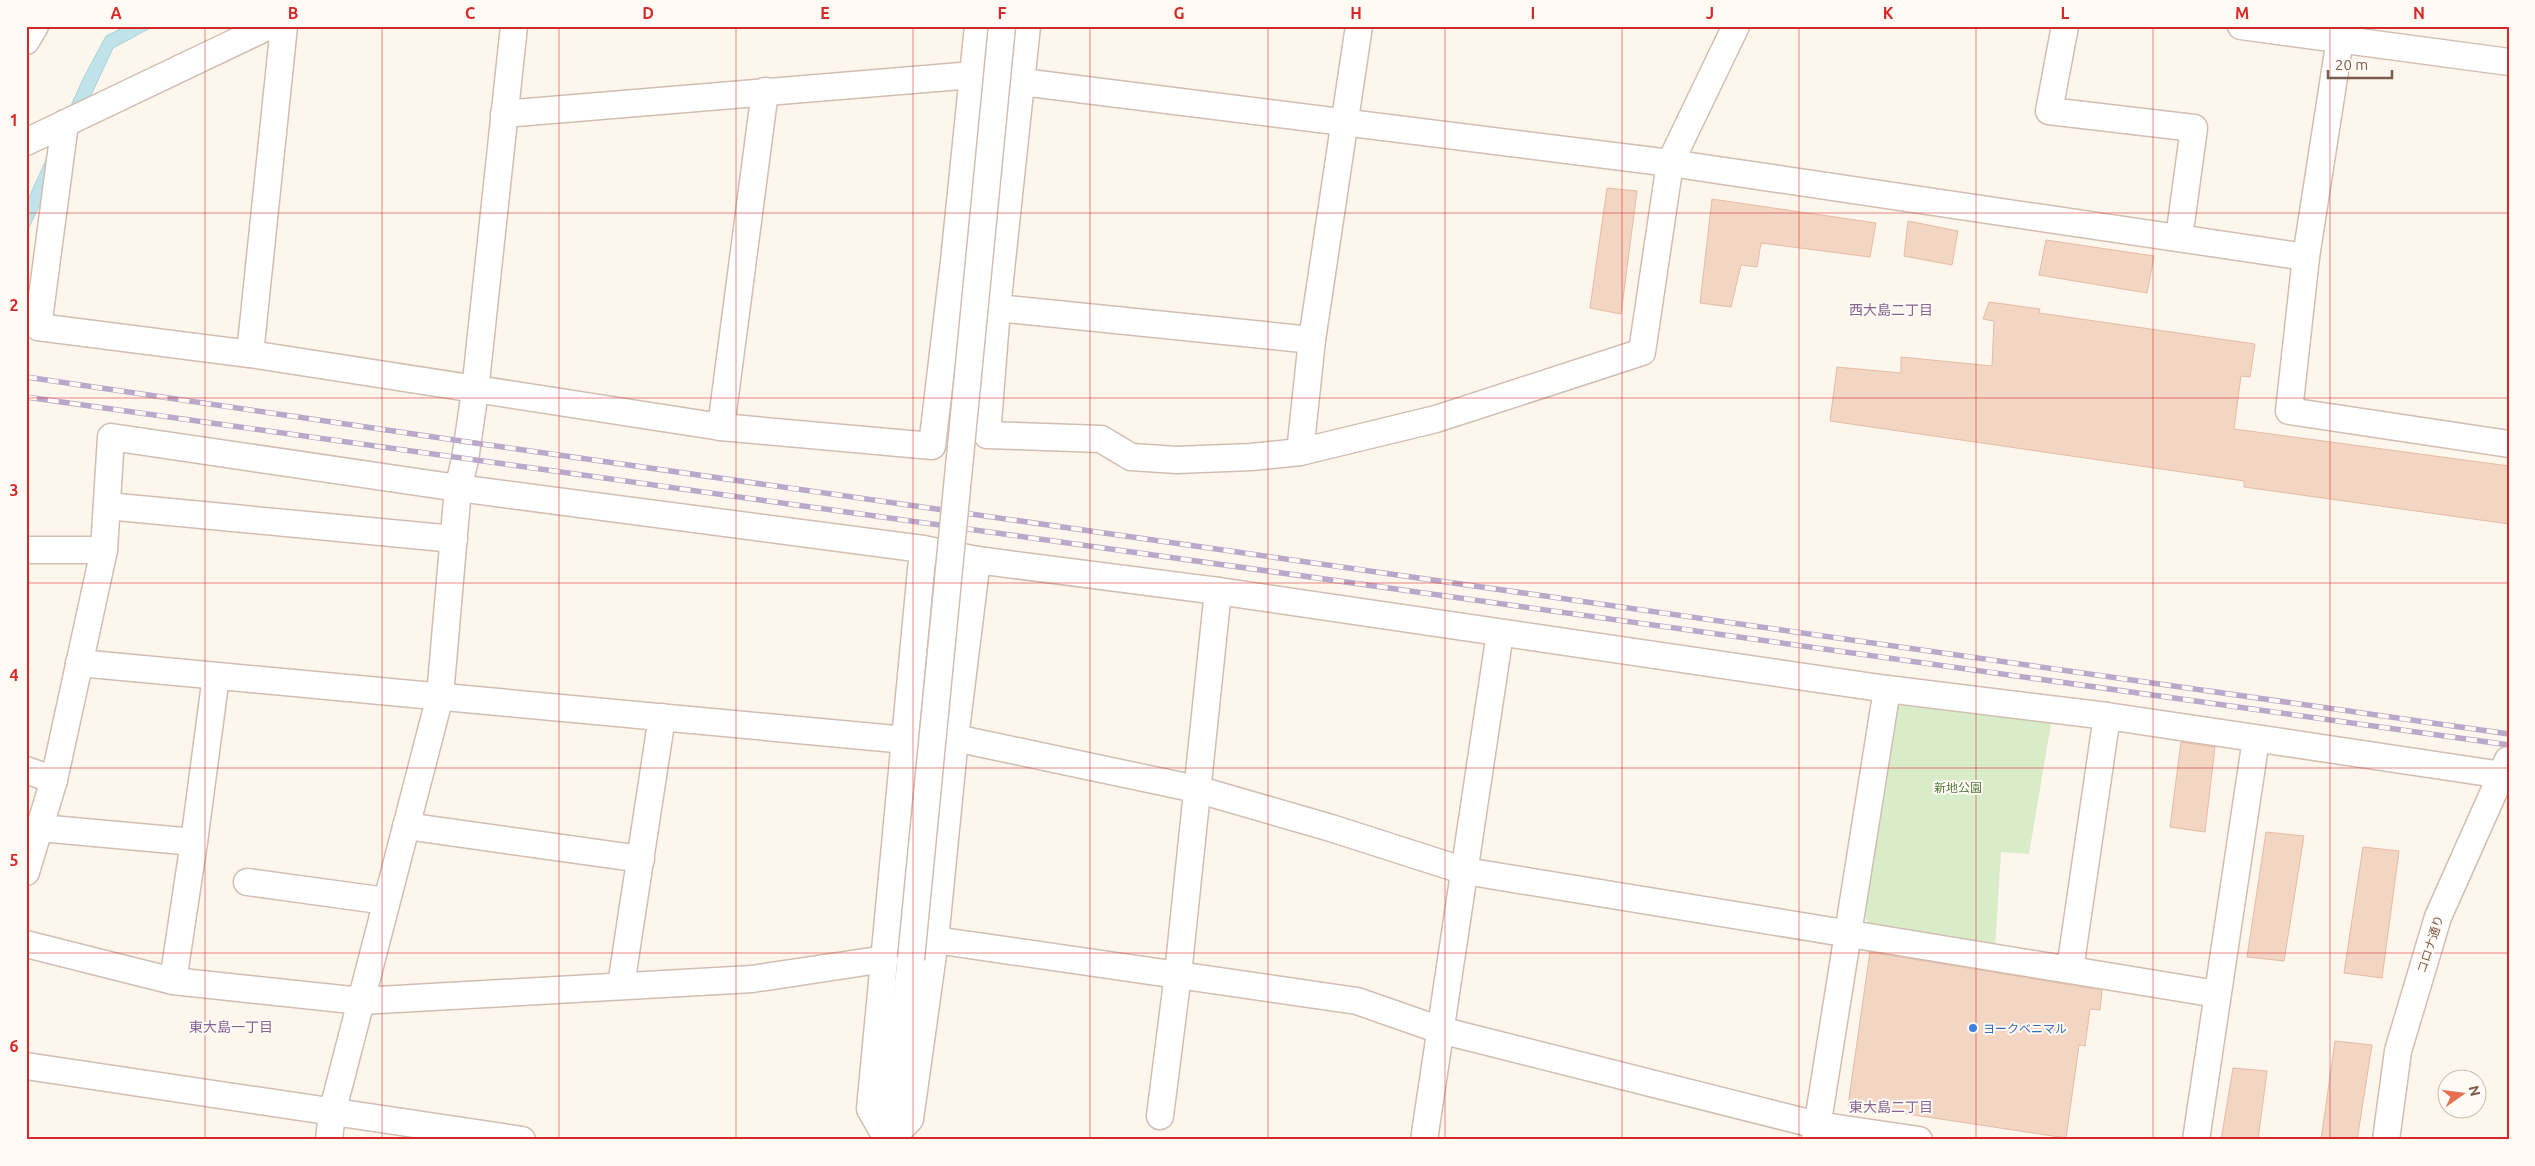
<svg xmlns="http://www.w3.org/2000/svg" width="2535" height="1166" font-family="Ubuntu,'Noto Sans JP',sans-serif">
<rect width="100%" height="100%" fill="#fdf6ec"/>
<!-- green -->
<polygon fill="#d8ecc9" points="1893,705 2052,718 2029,854 2001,852 1995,950 1870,926 1861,910"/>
<!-- water -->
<polygon fill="#bfe3e8" stroke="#a5d3da" points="127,26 154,26 113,48 26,234 26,204 84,77 106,36"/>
<!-- building -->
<g fill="#f3d5c3" stroke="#e6bba3">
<polygon points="1607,188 1637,191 1621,314 1590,308"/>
<polygon points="1712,199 1876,223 1870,257 1761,243 1757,267 1741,265 1731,307 1700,303"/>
<polygon points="1908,221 1958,231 1952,265 1904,256"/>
<polygon points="2046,240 2154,256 2147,293 2039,275"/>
<polygon points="1989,302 2040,309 2039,313 2255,344 2250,377 2241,376 2234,429 2509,466 2509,524 2244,487 2244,481 1830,421 1837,367 1901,373 1901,357 1992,366 1994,321 1983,319"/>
<polygon points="2181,742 2215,747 2205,832 2170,827"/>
<polygon points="2266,832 2304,836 2284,961 2247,957"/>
<polygon points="2363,847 2399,851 2382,978 2344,973"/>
<polygon points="1870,952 2102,990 2100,1010 2090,1009 2085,1046 2079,1045 2066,1138 1848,1105"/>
<polygon points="2335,1041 2372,1045 2357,1140 2321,1140"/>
<polygon points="2233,1068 2267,1071 2258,1140 2221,1140"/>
</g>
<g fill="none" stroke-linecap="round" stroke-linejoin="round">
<!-- minor casing -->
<g stroke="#d1beb0" stroke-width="29">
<g id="minor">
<polyline points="1027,26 997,308 987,435 1101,439 1131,457 1177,460 1251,457 1300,452 1436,419 1642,352 1670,163 1736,26"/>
<polyline points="2065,26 2049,111 2194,128 2179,238"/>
<polyline points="2241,26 2509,62"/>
<polyline points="2342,26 2306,257 2289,411 2509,444"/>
<polyline points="26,41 35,26"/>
<polyline points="1022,82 1670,163 2306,257"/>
<polyline points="504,114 973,75"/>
<polyline points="65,123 38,327 250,354 721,427 932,446 954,261 978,26"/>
<polyline points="26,142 269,26"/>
<polyline points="997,308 1312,340"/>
<polyline points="250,354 284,26"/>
<polyline points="721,427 765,91"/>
<polyline points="1300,452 1312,340 1359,26"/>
<polyline points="107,506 454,539"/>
<polyline points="26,550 104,550"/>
<polyline points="79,663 906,740"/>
<polyline points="955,738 1196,789 1331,828 1465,871 2217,994"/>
<polyline points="26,770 54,780"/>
<polyline points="406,826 641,859"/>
<polyline points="40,828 194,842"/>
<polyline points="26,872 54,780 104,550 111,437 458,488 923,549 977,560 1218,591 1887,689 2107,716 2509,776"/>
<polyline points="247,882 386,901"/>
<polyline points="935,940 1357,1001 1440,1030 1817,1125 1919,1140"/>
<polyline points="26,944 173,981 361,1001 752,979 885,959"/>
<polyline points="2070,969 2107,716"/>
<polyline points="173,981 194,842 216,676"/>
<polyline points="621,985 662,717"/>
<polyline points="26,1066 522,1140"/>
<polyline points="1160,1116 1178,974 1218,591"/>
<polyline points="329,1140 332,1113 440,696 458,488 465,460 475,391 514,26"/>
<polyline points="888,1140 870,1109 923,549"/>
<polyline points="889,1140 911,959"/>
<polyline points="890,1140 910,1119 935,940 955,738 977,560"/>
<polyline points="1424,1140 1500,633"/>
<polyline points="1815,1140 1887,689"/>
<polyline points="2196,1140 2256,739"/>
<polyline points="2386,1140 2398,1051 2438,917 2508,760"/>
</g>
</g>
<!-- minor -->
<use href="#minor" stroke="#fff" stroke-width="26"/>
<!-- rail casing -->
<g stroke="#b9a8c9" stroke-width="5.5">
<g id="rail">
<polyline points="26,377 468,442 2509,734"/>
<polyline points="26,397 2509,745"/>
</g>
</g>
<!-- rail -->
<use href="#rail" stroke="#fffaf3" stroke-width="4" stroke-dasharray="11" stroke-linecap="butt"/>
<!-- minor-bridge casing -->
<g stroke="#d1beb0" stroke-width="29" stroke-linecap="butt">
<polyline id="minor-bridge" points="911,959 1002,26"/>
</g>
<!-- minor-bridge -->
<use href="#minor-bridge" stroke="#fff" stroke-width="26"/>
</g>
<!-- grid -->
<path fill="none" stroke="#d62828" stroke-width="1" stroke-opacity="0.55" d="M205,26V1140M382,26V1140M559,26V1140M736,26V1140M913,26V1140M1090,26V1140M1268,26V1140M1445,26V1140M1622,26V1140M1799,26V1140M1976,26V1140M2153,26V1140M2330,26V1140M26,213H2509M26,398H2509M26,583H2509M26,768H2509M26,953H2509"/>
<!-- markers -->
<circle fill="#3f7fe0" stroke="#fffaf3" stroke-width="2" cx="1973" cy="1028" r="5"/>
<g text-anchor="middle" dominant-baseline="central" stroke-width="4" stroke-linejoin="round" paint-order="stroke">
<!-- park labels -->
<g font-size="12" fill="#537a41" stroke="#fffaf3">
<text x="1958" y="787">新地公園</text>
</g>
<!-- street labels -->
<g font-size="12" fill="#7a5c4d" stroke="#fffaf3">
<text transform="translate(2430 944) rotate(-72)">コロナ通り</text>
</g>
<!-- shop labels -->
<g font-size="12" fill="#366cbe" stroke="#fffaf3" text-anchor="start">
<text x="1983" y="1028">ヨークベニマル</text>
</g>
<!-- neighbourhood labels -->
<g font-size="14" fill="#846695" stroke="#fffaf3">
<text x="1891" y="310">西大島二丁目</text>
<text x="231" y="1027">東大島一丁目</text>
<text x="1891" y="1107">東大島二丁目</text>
</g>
</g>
<!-- border -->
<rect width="2535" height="1166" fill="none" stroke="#fffaf3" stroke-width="55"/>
<!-- north arrow -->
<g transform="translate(2462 1094) rotate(76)"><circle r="24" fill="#fffaf3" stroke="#cabbb1"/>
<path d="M0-4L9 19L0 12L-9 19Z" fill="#e76f51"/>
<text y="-8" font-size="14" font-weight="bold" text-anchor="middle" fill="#7a5c4d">N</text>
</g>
<!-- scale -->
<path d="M2328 70v8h64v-8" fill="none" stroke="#7a5c4d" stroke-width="2.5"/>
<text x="2335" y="70" font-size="15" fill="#7a5c4d" stroke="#fffaf3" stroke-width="4" paint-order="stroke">20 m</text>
<rect x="28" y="28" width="2480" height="1110" fill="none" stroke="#d62828" stroke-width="2"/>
<g font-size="16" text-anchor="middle" font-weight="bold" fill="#d62828">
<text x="116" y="19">A</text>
<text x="293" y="19">B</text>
<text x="470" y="19">C</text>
<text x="648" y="19">D</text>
<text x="825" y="19">E</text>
<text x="1002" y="19">F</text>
<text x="1179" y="19">G</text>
<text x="1356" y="19">H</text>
<text x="1533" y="19">I</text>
<text x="1710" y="19">J</text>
<text x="1888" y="19">K</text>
<text x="2065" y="19">L</text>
<text x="2242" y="19">M</text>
<text x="2419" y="19">N</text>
<text x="14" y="126">1</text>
<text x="14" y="311">2</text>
<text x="14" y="496">3</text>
<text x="14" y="681">4</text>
<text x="14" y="866">5</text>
<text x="14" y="1052">6</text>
</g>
</svg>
